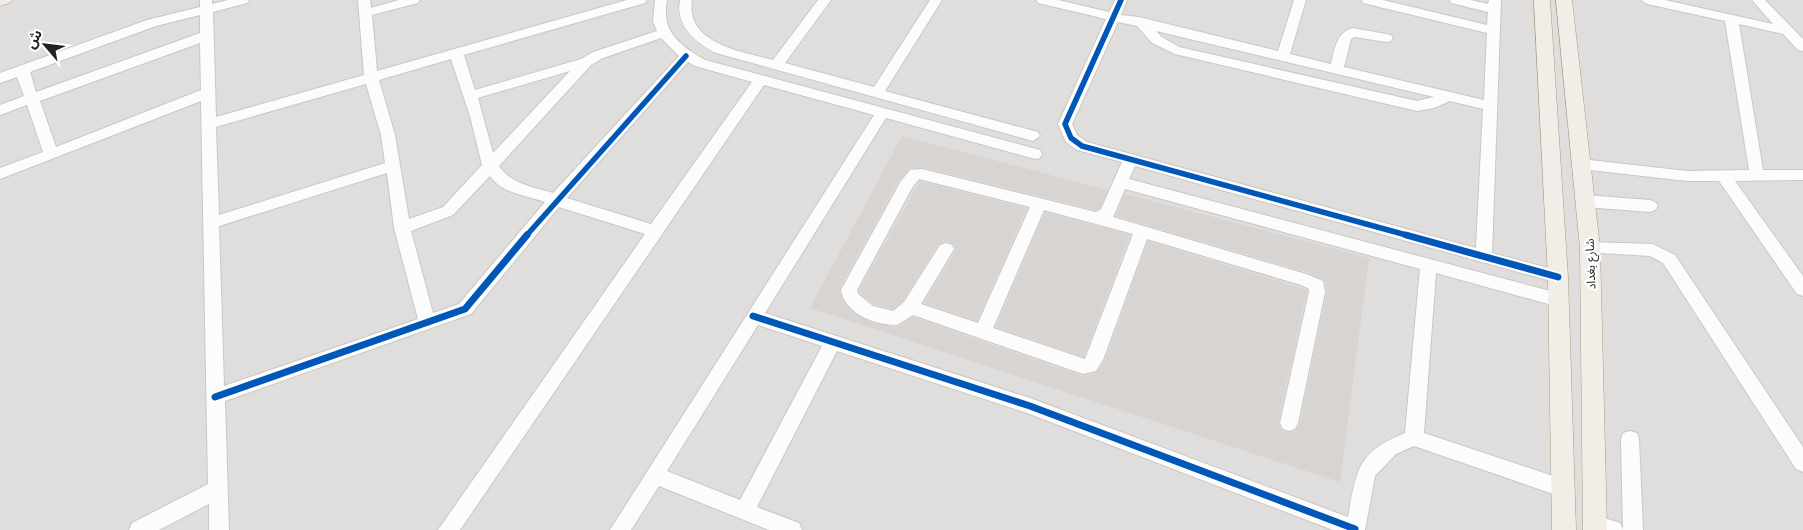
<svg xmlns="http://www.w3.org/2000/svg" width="1803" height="530" font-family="Poppins,'Noto Sans Arabic',sans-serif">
<rect width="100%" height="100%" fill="#f0eeeb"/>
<!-- residential -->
<rect fill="#dfdedc" x="0" y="0" width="1803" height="530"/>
<!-- building -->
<g fill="#d7d4d2">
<polygon points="902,136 1108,190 1100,208 1096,210 922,167 910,168 899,180 839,289 842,299 854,313 870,322 888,326 898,327 913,317 1082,376 1096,373 1105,361 1148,241 1307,290 1278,423 1281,430 1288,433 1296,431 1300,423 1327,292 1325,281 1307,272 1116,216 1125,194 1369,258 1340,482 810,308"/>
<polygon points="920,181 1027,208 977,321 924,303 956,250 954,244 947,241 938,244 903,301 893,309 874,304 860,293 859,290"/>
<polygon points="1045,212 1130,235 1084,357 996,327"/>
</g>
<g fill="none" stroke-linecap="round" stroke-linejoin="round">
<!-- minor casing -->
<g stroke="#c9c8c7" stroke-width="2">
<g id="minor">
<path d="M200,0H212V4L228,0H249L247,3L213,12L216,117L364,75L358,0H370L371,8L399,0H420L418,3L372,15L377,71L627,0H647L645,3L464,55L475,90L581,59L593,52L657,31L653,21L655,0H667C661,32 679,45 705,60L1040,150L1042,154L1040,158L1035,159L886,118L765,313L1030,398L1348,517C1357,470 1357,452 1405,433L1420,269L1125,189L1113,217L1306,274L1323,281L1325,292L1298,423L1295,429L1289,431L1283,429L1280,423L1309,292V289L1301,285L1147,239L1103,360L1096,371L1083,374L913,315L897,325C875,325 845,314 841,290L901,181L910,170L922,169L1096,212L1101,209L1122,162L1077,150L1066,142L1058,124L1106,19L1038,3L1036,0H1058L1109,12L1115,0H1127L1121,15L1139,17L1278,51L1294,0H1306L1290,54L1331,64C1335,49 1336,32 1353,28L1386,34L1391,35L1393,38L1391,41L1386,42L1355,37L1351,39L1344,67L1484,100L1487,33L1363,3L1361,0H1383L1487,25L1488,12L1451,3L1449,0H1471L1488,4L1489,0H1501L1492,253L1564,272L1566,277L1564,282L1558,283L1135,166L1129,179L1565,295L1567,300L1565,305L1559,307L1436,273L1424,433L1562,479L1569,482L1572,488L1569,494L1562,497L1414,446L1396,454L1375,476L1365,530H1333L1027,413L837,351L757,507L799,523L802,530H769L659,486L631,530H610L874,115L764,85L460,530H438L645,234L559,207L471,314L225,401L229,530H209V504L159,530H129L132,523L208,484L201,101L0,179V168L43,152L27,105L0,115V105L24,96L17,77L0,83V73L147,20L200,7ZM200,15V33L36,92L30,72L156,26ZM1118,22L1137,26L1152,43L1175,54L1417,111L1434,108L1450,101L1483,109L1476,248L1087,142L1077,135L1072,124ZM1156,31L1434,97L1417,101L1179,47L1162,37ZM661,38L679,56L553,193C533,187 511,184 499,166L591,65L603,58ZM200,43L201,90L56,147L40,101ZM451,59L470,116L482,165L443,207L409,219L395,135L379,80ZM688,62L695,66L752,82L651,224L567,198ZM570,71L493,153L478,98ZM366,84L381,135L385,163L219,215L216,127ZM387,173L394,228L418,319L224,386L219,226ZM490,176C501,193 527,196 545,202L459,304L433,313L411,231L453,215ZM919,179L1030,207L978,323L921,304L954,249L952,245L946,243L940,245L904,302L893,311L873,306L858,294L857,290L912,188ZM1044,210L1133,234L1085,359L993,328ZM758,325L822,346L740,500L667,471Z"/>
<path d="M680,0H692C685,44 743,52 773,60L818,0H831L785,63L874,87L930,0H942L885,91L1038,132L1040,136L1033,141L716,53C695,42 675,26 680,0Z"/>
<polygon points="1641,0 1665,0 1773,24 1752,0 1765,0 1803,39 1803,51 1798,50 1783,34 1739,24 1763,170 1803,170 1803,180 1735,181 1803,276 1803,296 1797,294 1719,181 1687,181 1581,169 1576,168 1574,164 1576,160 1581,159 1687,171 1749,170 1725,21 1647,4"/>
<polygon points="1585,195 1650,200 1655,202 1658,206 1655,210 1650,212 1585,207 1580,205 1577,201 1580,197"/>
<polygon points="1590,242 1653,244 1675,255 1803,447 1803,472 1796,469 1663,263 1650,256 1584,252 1582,248 1584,244"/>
<polygon points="1630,431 1637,433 1639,439 1643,530 1623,530 1621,439 1623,433"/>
<polygon points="1595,515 1620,523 1623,530 1588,530 1585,524 1588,517"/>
</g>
</g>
<!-- major casing -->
<g stroke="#a79c86" stroke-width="1">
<g id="major">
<polygon points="0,0 12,0 10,3 0,6"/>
<polygon points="1534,0 1550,0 1568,277 1576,530 1552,530 1548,277"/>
<polygon points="1556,0 1572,0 1600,248 1607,530 1583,530 1580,248"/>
</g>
</g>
<!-- minor -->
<use href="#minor" fill="#fdfcfc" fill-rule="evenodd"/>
<!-- major -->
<use href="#major" fill="#f3ede7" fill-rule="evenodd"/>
<!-- cycleway-far1 casing -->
<g stroke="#fff" stroke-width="8">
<g id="cycleway-far1">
<polyline points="1121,0 1065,124 1071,138 1082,146 1410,236"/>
<polyline points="526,236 686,56"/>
</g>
</g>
<!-- cycleway casing -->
<g stroke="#fff" stroke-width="10">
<g id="cycleway">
<polyline points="1406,235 1558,277"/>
<polyline points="753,316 1030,406 1355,529"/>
<polyline points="215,397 465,309 527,235"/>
</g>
</g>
<!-- cycleway-far1 -->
<use href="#cycleway-far1" stroke="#0057b8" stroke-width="5.5"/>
<!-- cycleway -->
<use href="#cycleway" stroke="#0057b8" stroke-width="7"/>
</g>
<g text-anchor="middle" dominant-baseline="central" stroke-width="4.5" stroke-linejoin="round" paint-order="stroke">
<!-- street labels -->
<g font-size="12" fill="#222" stroke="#fff">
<text transform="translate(1590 264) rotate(-92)">شارع بغداد</text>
</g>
</g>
<!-- north arrow -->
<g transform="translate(45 45) rotate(298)" stroke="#ffffff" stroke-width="4" paint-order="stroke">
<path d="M0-4L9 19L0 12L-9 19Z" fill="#222222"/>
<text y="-8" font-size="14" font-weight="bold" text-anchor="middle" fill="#222222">ش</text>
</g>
</svg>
